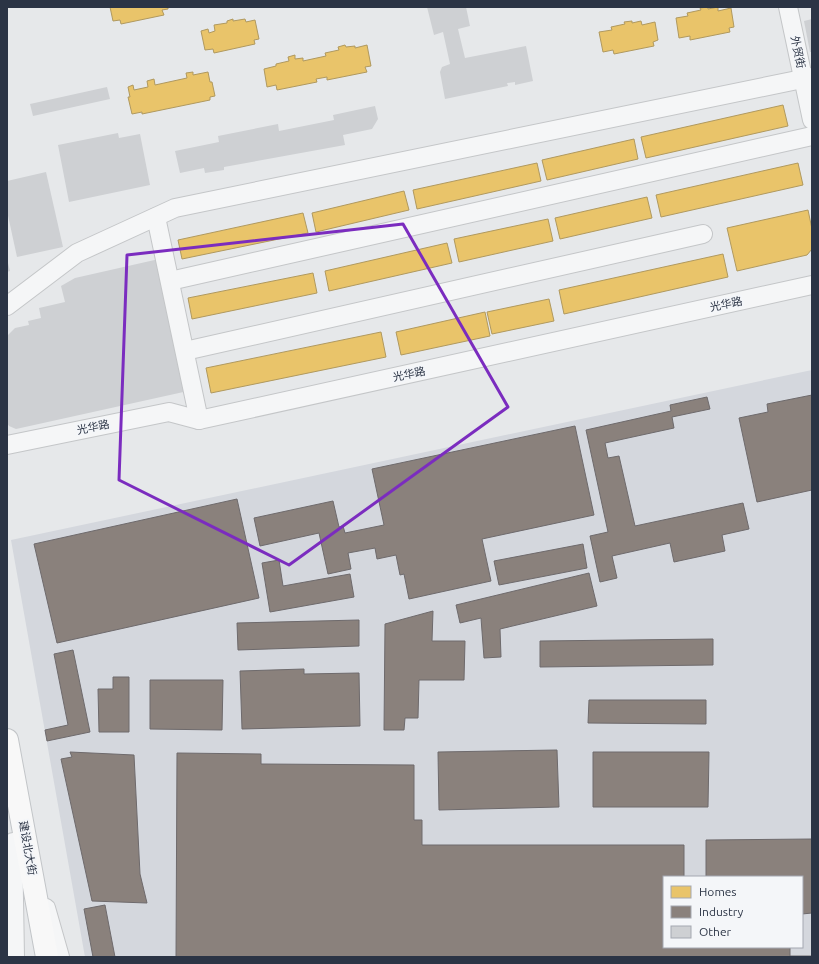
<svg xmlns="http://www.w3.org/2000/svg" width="819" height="964" font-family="Ubuntu,'Noto Sans SC',sans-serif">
<rect width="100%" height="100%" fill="#e6e8ea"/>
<!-- built -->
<path fill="#d4d7dd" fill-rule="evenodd" d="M812,370V957H85L11,540ZM664,877H802V947H664Z"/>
<!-- homes -->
<g fill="#e9c46a" stroke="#b0995f">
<polygon points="110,7 168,7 168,9 162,10 164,15 121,24 120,20 113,21"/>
<polygon points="708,7 708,9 718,7 718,11 731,8 734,27 729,28 730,32 690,40 690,36 679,38 676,18 688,16 687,13 701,10 700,8"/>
<polygon points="233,19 233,21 245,19 246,22 255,20 259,39 254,40 255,44 214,53 213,49 205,50 201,31 208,29 209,33 215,31 214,25 227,23 227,21"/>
<polygon points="632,21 632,23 641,21 642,25 655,22 658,40 653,42 654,46 614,54 613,50 603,52 599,32 612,30 611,27 625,24 624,22"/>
<polygon points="345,45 346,47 355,46 355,48 367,45 371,66 365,67 367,72 327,80 327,77 316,79 317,82 277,90 276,85 267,87 264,69 276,66 276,64 289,61 288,57 295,55 295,59 303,58 303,61 326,56 325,53 339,50 338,47"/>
<polygon points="193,72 193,75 208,72 210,82 212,82 215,96 210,97 210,100 142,114 142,112 132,114 128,97 130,97 128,87 133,85 134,90 148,87 147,81 154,79 155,85 187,78 186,73"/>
<polygon points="783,105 788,126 646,158 641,137"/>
<polygon points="634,139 638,159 547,180 542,160"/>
<polygon points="537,163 541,181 417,209 413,190"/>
<polygon points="798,163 803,185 661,217 656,195"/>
<polygon points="404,191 409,210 316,232 312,213"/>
<polygon points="647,197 652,218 560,239 555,218"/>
<polygon points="808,210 812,229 812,249 807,255 737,271 727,228"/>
<polygon points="303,213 308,233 182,259 178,240"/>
<polygon points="548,219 553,241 459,262 454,239"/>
<polygon points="447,243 452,263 329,291 325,271"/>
<polygon points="723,254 728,277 564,314 559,290"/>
<polygon points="313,273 317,293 192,319 188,298"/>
<polygon points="549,299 554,321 492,334 487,312"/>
<polygon points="485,312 490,336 401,355 396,332"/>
<polygon points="381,332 386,357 211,393 206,368"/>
</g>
<!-- industry -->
<g fill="#8a817c" stroke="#6e6a6c">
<polygon points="812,395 812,490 757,502 739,418 768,412 767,404"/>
<polygon points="707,397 710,409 672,417 674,428 605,443 608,458 619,456 635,526 743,503 749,529 722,535 725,551 674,562 670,543 612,556 617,578 600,582 590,536 608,532 586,430 671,411 670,405"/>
<polygon points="575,426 594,515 482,539 491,581 409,599 404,574 400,575 396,555 377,559 375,548 348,553 351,569 328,574 319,533 260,546 254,518 333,501 339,527 343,526 345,533 384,525 372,469"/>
<polygon points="237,499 259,598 57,643 34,544"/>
<polygon points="583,544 587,568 499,585 494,561"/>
<polygon points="279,560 283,586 350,574 354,597 270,612 262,563"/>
<polygon points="589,573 597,606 500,629 501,657 484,658 481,618 460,623 456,605"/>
<polygon points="433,611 432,641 465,641 464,680 419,680 418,718 405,718 404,730 384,730 385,624"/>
<polygon points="359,620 359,646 238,650 237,623"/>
<polygon points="713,639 713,665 540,667 540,641"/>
<polygon points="73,650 90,732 47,741 45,730 68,725 54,654"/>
<polygon points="304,669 304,674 359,673 360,726 242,729 240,671"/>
<polygon points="113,677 129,677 129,732 99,732 98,689 113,689"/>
<polygon points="150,680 223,680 222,730 150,729"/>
<polygon points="589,700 706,700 706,724 588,723"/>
<polygon points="557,750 559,807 439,810 438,752"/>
<polygon points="70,752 134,755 140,874 147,903 92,901 61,759 72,757"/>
<polygon points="593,752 709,752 708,807 593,807"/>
<polygon points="177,753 261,754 261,764 414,765 414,820 422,820 422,845 684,845 684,877 664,877 664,947 790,947 790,956 812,956 812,957 176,957"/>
<polygon points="812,839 812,913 802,914 802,877 706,877 706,840"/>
<polygon points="105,905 115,957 93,957 84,909"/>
</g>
<!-- building -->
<g fill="#ced0d3">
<polygon points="427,7 466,7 470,26 458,29 465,58 526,46 533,81 515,85 515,82 507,83 508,86 445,99 440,72 442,67 450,64 443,32 434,35"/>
<polygon points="812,19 812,52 810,52 804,21"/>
<polygon points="107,87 110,99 33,116 30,104"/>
<polygon points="375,106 378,119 372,129 343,135 345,145 224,167 224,170 205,173 204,168 180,173 175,151 219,142 218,136 278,124 279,131 334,120 333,115"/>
<polygon points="118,133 119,138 140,134 150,185 69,202 58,145"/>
<polygon points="46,172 63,247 17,257 7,211 7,181"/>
<polygon points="7,259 10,271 7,272"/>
<polygon points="159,259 188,391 16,429 9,426 7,423 7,336 15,328 29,325 28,321 41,318 39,308 65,302 61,286 75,278"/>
</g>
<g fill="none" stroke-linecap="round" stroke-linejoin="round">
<!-- minor casing -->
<g stroke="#c4c6c8" stroke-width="20">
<g id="minor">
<polyline points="788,7 812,120"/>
<polyline points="156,217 199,420"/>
<polyline points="170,281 812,136"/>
<polyline points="7,306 77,253 175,208 812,77"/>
<polyline points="185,351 703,234"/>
<polyline points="7,445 169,412 199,420 812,285"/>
<polyline points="13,842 15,957"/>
<polyline points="46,908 60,957"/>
</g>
</g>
<!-- major casing -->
<g stroke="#c2c5c8" stroke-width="24">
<polyline id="major" points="7,740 47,957"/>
</g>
<!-- minor -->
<use href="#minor" stroke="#f5f6f7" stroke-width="18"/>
<!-- major -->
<use href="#major" stroke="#f8f8f8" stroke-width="22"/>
</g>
<!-- marked area -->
<path fill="none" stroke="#7b2cbf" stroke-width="3" stroke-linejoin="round" d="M403,224L508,407L289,565L119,480L127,255Z"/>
<g text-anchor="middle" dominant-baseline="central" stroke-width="4" stroke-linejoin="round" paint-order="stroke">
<!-- street labels -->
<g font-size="11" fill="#2b3445" stroke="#f4f6f9">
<text transform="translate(798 52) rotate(78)">外贸街</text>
<text transform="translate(726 304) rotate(-12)">光华路</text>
<text transform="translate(409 374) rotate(-12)">光华路</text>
<text transform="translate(93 427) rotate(-12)">光华路</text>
<text transform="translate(28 848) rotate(80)">建设北大街</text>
</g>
</g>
<!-- border -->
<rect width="819" height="964" fill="none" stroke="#2b3445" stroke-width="16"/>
<!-- legend -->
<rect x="663" y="876" width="140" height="72" fill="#f4f6f9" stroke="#a4a8b1"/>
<rect x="671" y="886" width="20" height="12" fill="#e9c46a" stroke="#a4a8b1"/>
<text x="699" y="896" font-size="12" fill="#2b3445">Homes</text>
<rect x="671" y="906" width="20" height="12" fill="#8a817c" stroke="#a4a8b1"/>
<text x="699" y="916" font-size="12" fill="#2b3445">Industry</text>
<rect x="671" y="926" width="20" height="12" fill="#ced0d3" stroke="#a4a8b1"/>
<text x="699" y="936" font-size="12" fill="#2b3445">Other</text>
</svg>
